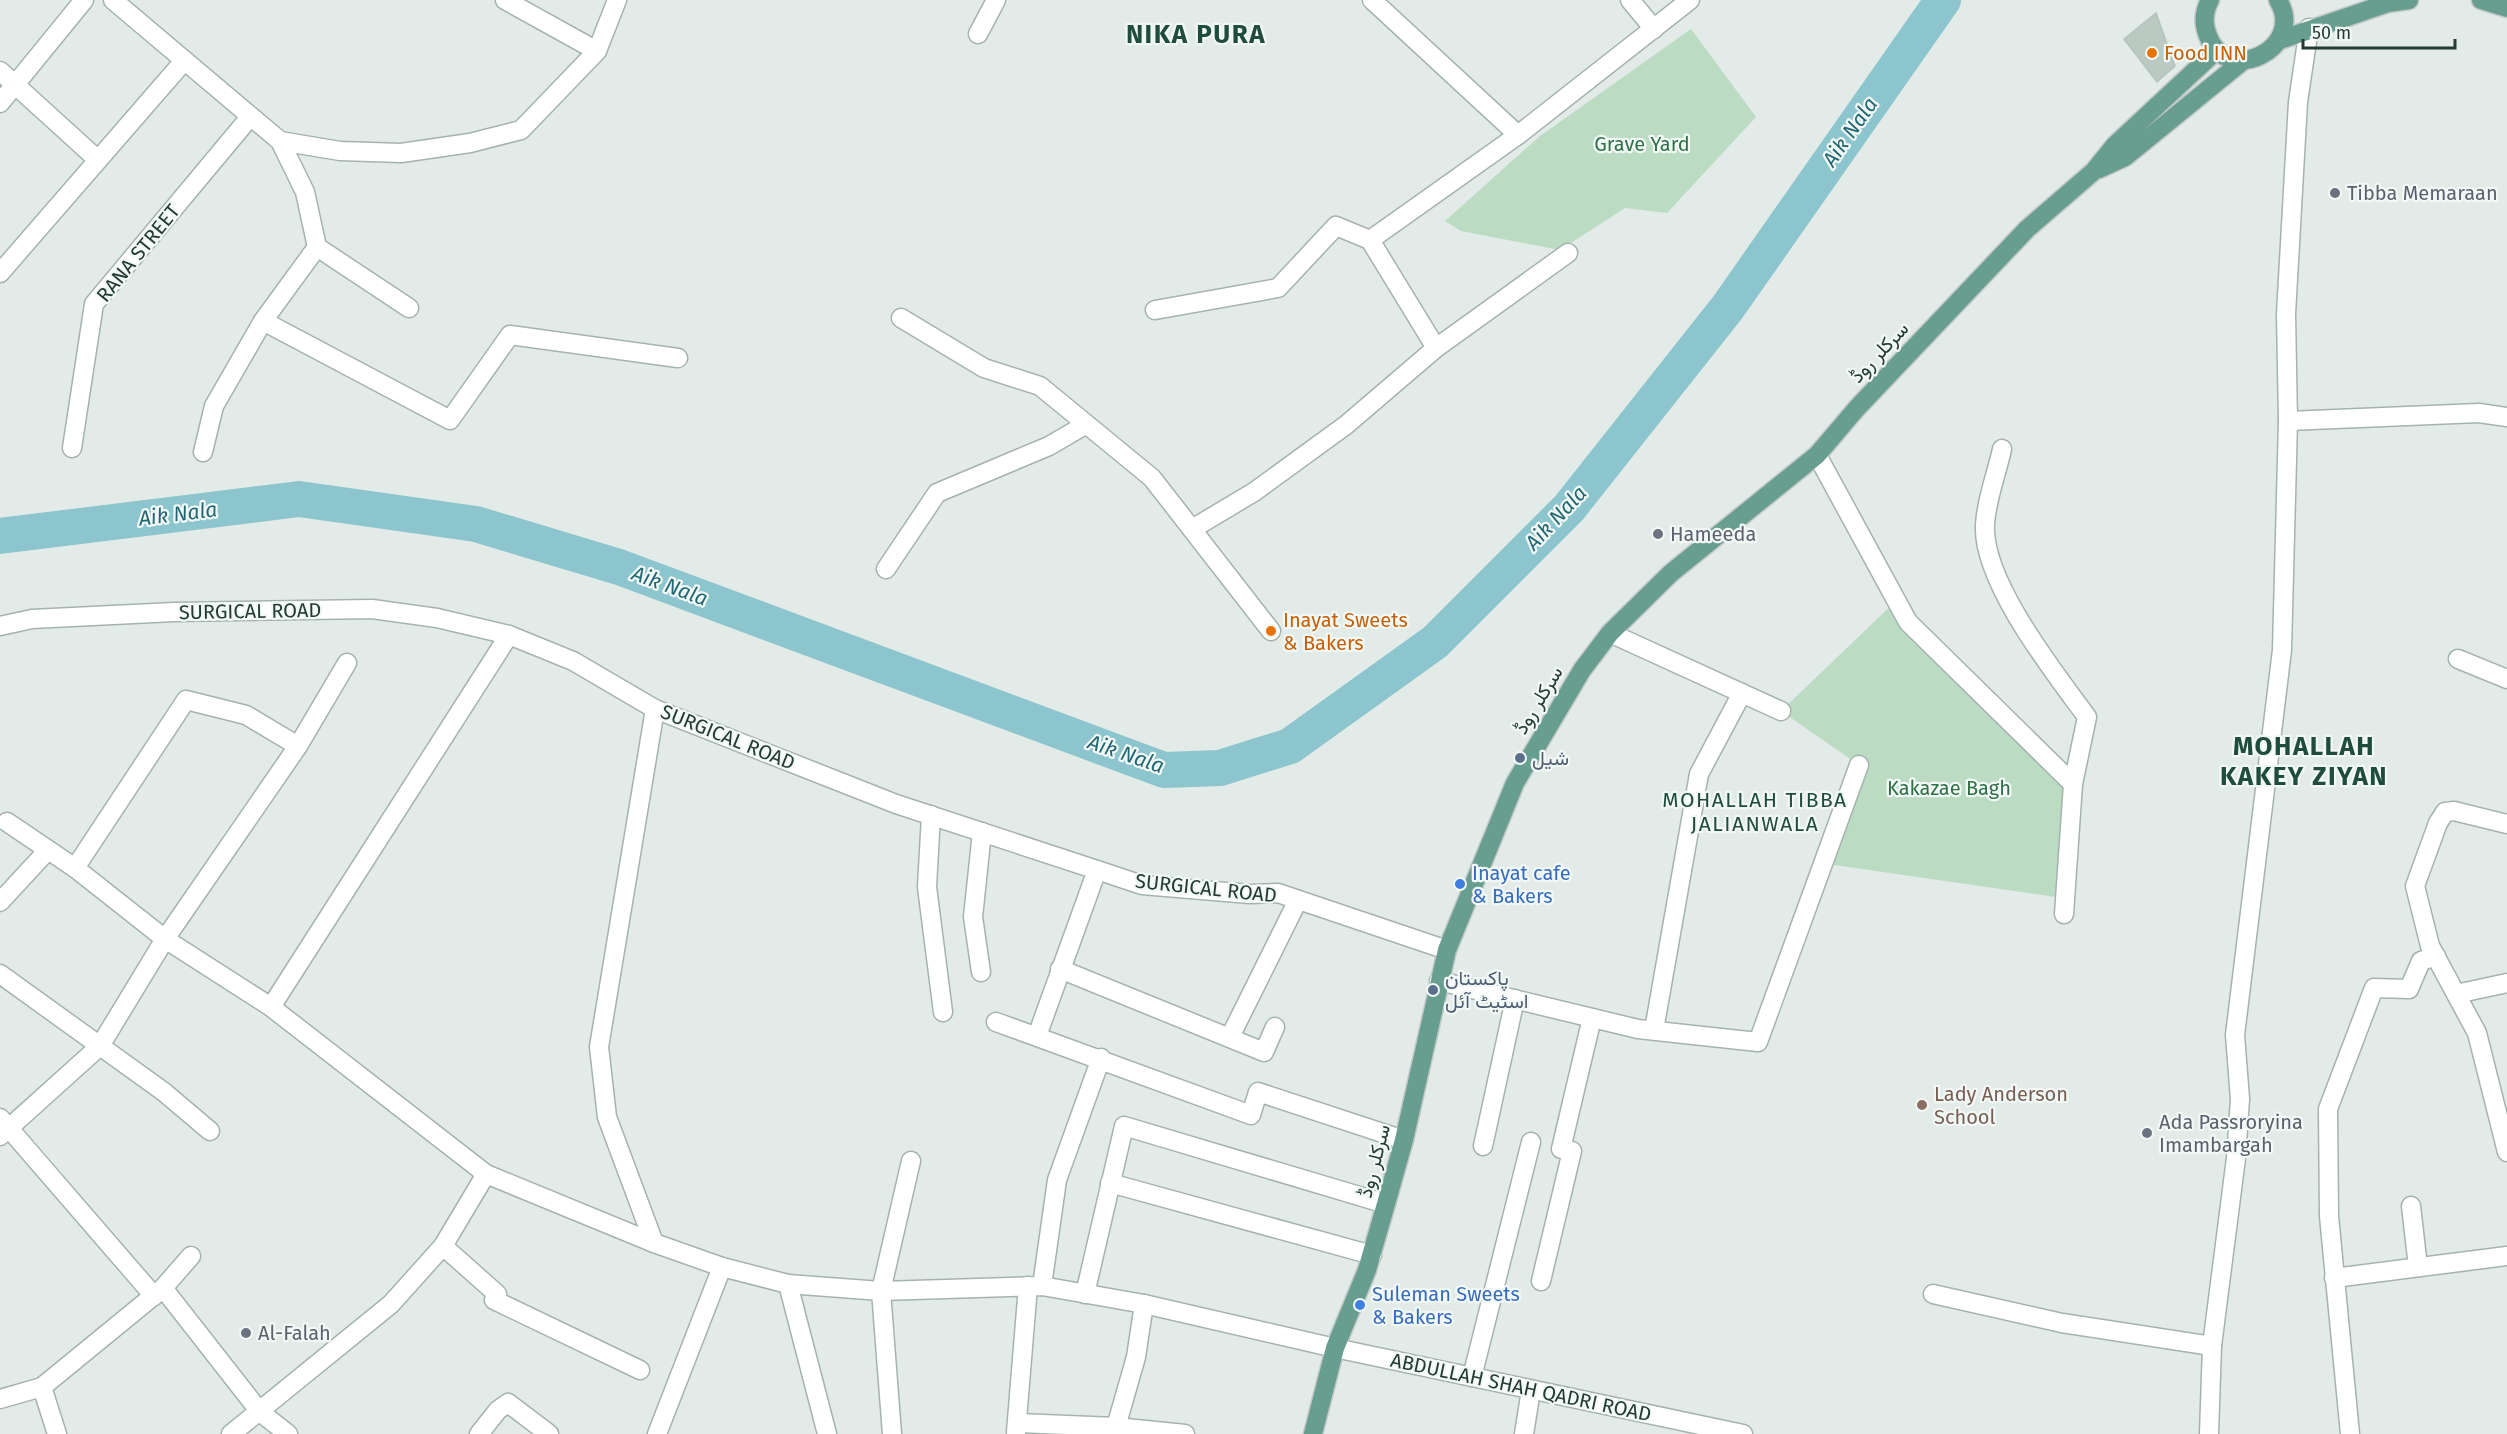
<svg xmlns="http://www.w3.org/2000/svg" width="2507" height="1434" font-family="'Fira Sans',Vazirmatn,sans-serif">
<rect width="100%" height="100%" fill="#e2ebe7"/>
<!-- green -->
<g fill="#bbdbc3">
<polygon points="1691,29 1756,117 1667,213 1625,208 1560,250 1461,231 1445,221 1540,136"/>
<polygon points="1897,600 2073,784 2063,898 1827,864 1859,765 1781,711"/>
</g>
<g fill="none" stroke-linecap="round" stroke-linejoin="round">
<!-- river -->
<polyline stroke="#8cc5cd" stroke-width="36" points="0,536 299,499 476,524 619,567 1164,770 1220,768 1290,746 1435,642 1569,508 1728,307 1943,0"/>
</g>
<!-- building -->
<polygon fill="#bac9c2" stroke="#b4c4bd" stroke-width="1.5" points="2156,13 2175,66 2157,82 2124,39"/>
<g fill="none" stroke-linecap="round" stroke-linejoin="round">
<!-- minor casing -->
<g stroke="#a5b3ae" stroke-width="21">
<g id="minor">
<polyline points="113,0 280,141 305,192 317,247 263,321 214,406 203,452"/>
<polyline points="505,0 597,51"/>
<polyline points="1372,0 1518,135"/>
<polyline points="1630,0 1654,29"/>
<polyline points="978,34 996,0"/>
<polyline points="0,71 98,160"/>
<polyline points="0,103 84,0"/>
<polyline points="280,141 340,151 401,153 470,143 521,130 597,51 617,0"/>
<polyline points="1370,240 1518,135 1690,0"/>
<polyline points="317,247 409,308"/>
<polyline points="0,273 184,61"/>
<polyline points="1155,310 1278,288 1336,226 1370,240 1436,348"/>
<polyline points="901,318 984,368 1040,386 1152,478 1271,631"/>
<polyline points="263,321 450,420 510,335 678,358"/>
<polyline points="2288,421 2479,413 2507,417"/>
<polyline points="72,448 94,304 250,117"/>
<path d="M2002,449C1997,473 1986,500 1985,525C1982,581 2054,672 2087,717L2073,784L2064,914"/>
<polyline points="1817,455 1908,622 2073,784"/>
<polyline points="1192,529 1254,492 1346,425 1436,348 1568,253"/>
<polyline points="886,569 937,493 1049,446 1085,425"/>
<polyline points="0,626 32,619 174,612 372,609 437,618 509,635 573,661 655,709 896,804 1097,870 1142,885 1250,894 1278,893 1447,950"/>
<polyline points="1610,633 1781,711"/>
<polyline points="2458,659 2507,679"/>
<polyline points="931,815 927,887 943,1012"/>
<polyline points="7,822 75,868 165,939 271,1007 486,1174 654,1243 722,1267 788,1284 881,1291 1042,1286 1144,1304 1335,1348 1743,1434"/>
<polyline points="2507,824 2454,811 2445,812 2438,823 2415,886 2430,946 2477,1033 2507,1152"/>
<polyline points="75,868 186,700 246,715 298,746"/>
<polyline points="0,902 48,850"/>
<polyline points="1060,969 1264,1052 1275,1027"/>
<polyline points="981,972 973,917 982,832"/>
<polyline points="0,974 164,1092 210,1131"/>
<polyline points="1439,981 1638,1029 1758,1042 1859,765"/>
<polyline points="2456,994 2507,983"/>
<polyline points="271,1007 509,635"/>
<polyline points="996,1022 1251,1115 1258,1092 1404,1140"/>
<polyline points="1654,1030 1699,774 1742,693"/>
<polyline points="1037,1036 1097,870"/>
<polyline points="1230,1037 1298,900"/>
<polyline points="0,1118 154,1296"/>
<polyline points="0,1136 100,1046 165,939 298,746 347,663"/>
<polyline points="1483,1146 1515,999"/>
<polyline points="1110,1183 1372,1255"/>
<polyline points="2411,1206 2418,1267"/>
<polyline points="654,1243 607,1117 599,1047 655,709"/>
<polyline points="443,1246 497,1294 494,1300 640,1370"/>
<polyline points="2334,1278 2507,1256"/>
<polyline points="1541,1281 1572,1151 1561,1149 1592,1018"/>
<polyline points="788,1284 827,1434"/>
<polyline points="1042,1286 1057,1180 1101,1058"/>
<polyline points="163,1288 260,1412 288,1434"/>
<polyline points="1085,1294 1124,1126 1386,1204"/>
<polyline points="1933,1294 2062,1323 2212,1346"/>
<polyline points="1472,1377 1531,1142"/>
<polyline points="42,1387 57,1434"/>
<polyline points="0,1399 42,1387 163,1288 191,1256"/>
<polyline points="1018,1423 1116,1427 1185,1434"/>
<polyline points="1016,1432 1028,1286"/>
<polyline points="231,1434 391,1304 443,1246 486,1174"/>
<polyline points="479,1434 498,1410 508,1403 549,1434"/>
<polyline points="657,1434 722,1267"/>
<polyline points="892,1434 881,1291 911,1161"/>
<polyline points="1114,1434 1136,1357 1144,1304"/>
<polyline points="1524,1434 1531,1390"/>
<polyline points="2209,1434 2212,1346 2236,1158 2240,1099 2235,1035 2282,650 2288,421 2286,314 2298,102 2309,28"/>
<polyline points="2350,1434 2329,1216 2328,1109 2374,988 2409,989 2421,961 2436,956"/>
</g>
</g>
<!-- major casing -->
<g stroke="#c1c8c6" stroke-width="21">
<g id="major">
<path d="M2210,0C2204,11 2203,24 2208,36C2227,87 2307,48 2278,0"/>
<polyline points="2481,0 2507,8"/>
<polyline points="2280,40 2388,3 2409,0"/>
<polyline points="2099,169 2125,157 2244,60"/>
<polyline points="1313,1434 1335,1348 1367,1270 1386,1204 1404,1140 1447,950 1515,783 1582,670 1610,633 1671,573 1817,455 1857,408 2027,229 2094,171 2115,145 2217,50"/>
</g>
</g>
<!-- minor -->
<use href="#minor" stroke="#fff" stroke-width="18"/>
<!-- major -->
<use href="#major" stroke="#689e8f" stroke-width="18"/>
</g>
<!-- markers -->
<g fill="#e8710a" stroke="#f2f8f5" stroke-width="2">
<circle cx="2152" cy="53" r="6"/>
<circle cx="1271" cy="631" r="6"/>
</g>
<g fill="#6b7280" stroke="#f2f8f5" stroke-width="2">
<circle cx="2335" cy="193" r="6"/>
<circle cx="1658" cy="534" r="6"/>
<circle cx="2147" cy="1133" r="6"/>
<circle cx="246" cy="1333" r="6"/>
</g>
<g fill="#5c6f8a" stroke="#f2f8f5" stroke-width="2">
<circle cx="1520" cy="758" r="6"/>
<circle cx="1433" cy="990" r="6"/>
</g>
<g fill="#3f7fe0" stroke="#f2f8f5" stroke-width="2">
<circle cx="1460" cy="884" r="6"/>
<circle cx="1360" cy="1305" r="6"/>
</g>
<circle fill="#8d6e63" stroke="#f2f8f5" stroke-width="2" cx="1922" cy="1105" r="6"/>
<g text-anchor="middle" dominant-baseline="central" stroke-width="4.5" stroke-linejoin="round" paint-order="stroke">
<!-- food labels -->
<g font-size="20" fill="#c56008" stroke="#f2f8f5" text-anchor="start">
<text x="2164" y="53">Food INN</text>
<text x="1283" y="620">Inayat Sweets<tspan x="1283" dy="23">&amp; Bakers</tspan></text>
</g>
<!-- park labels -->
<g font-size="20" fill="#2f7047" stroke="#f2f8f5">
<text x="1642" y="144">Grave Yard</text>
<text x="1949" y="788">Kakazae Bagh</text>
</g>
<!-- worship labels -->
<g font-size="20" fill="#5b616d" stroke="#f2f8f5" text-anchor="start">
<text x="2347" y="193">Tibba Memaraan</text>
<text x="1670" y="534">Hameeda</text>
<text x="2159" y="1122">Ada Passroryina<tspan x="2159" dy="23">Imambargah</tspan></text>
<text x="258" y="1333">Al-Falah</text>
</g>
<!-- street labels -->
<g font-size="20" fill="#233b34" stroke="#f2f8f5">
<text transform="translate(138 253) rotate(-51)">RANA STREET</text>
<text transform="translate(1879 352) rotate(-47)">سرکلر روڈ</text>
<text transform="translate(250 611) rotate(-1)">SURGICAL ROAD</text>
<text transform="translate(1538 700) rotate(-59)">سرکلر روڈ</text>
<text transform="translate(728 737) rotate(22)">SURGICAL ROAD</text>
<text transform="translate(1206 888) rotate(6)">SURGICAL ROAD</text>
<text transform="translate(1374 1161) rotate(-75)">سرکلر روڈ</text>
<text transform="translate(1521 1387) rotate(12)">ABDULLAH SHAH QADRI ROAD</text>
</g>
<!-- service labels -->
<g font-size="20" fill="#4e5e75" stroke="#f2f8f5" text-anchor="start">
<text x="1532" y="758">شیل</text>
<text x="1445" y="978">پاکستان<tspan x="1445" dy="23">اسٹیٹ آئل</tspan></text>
</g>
<!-- shop labels -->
<g font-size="20" fill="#366cbe" stroke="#f2f8f5" text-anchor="start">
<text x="1472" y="873">Inayat cafe<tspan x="1472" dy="23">&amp; Bakers</tspan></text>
<text x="1372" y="1294">Suleman Sweets<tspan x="1372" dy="23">&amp; Bakers</tspan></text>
</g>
<!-- education labels -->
<g font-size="20" fill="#785e54" stroke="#f2f8f5" text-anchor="start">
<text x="1934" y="1094">Lady Anderson<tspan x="1934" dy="23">School</tspan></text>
</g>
<!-- water labels -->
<g font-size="21" font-style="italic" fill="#206774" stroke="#f2f8f5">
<text transform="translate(1850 132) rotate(-55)">Aik Nala</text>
<text transform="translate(178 514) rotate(-7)">Aik Nala</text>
<text transform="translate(1556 518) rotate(-47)">Aik Nala</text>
<text transform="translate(670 586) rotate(20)">Aik Nala</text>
<text transform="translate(1126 754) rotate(19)">Aik Nala</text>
</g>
<!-- neighbourhood labels -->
<g font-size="21" letter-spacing="1.5" fill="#204c40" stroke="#f2f8f5">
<text x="1755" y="800">MOHALLAH TIBBA<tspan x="1755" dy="24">JALIANWALA</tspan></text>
</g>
<!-- district labels -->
<g font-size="26" font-weight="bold" letter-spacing="1.5" fill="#204c40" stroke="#f2f8f5">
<text x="1196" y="34">NIKA PURA</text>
<text x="2304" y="746">MOHALLAH<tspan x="2304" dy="30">KAKEY ZIYAN</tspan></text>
</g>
</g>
<!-- scale -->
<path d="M2303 39v9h152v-9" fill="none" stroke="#233b34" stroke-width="3"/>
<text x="2312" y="39" font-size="18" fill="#233b34" stroke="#f2f8f5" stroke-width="4.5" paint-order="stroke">50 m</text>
</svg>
